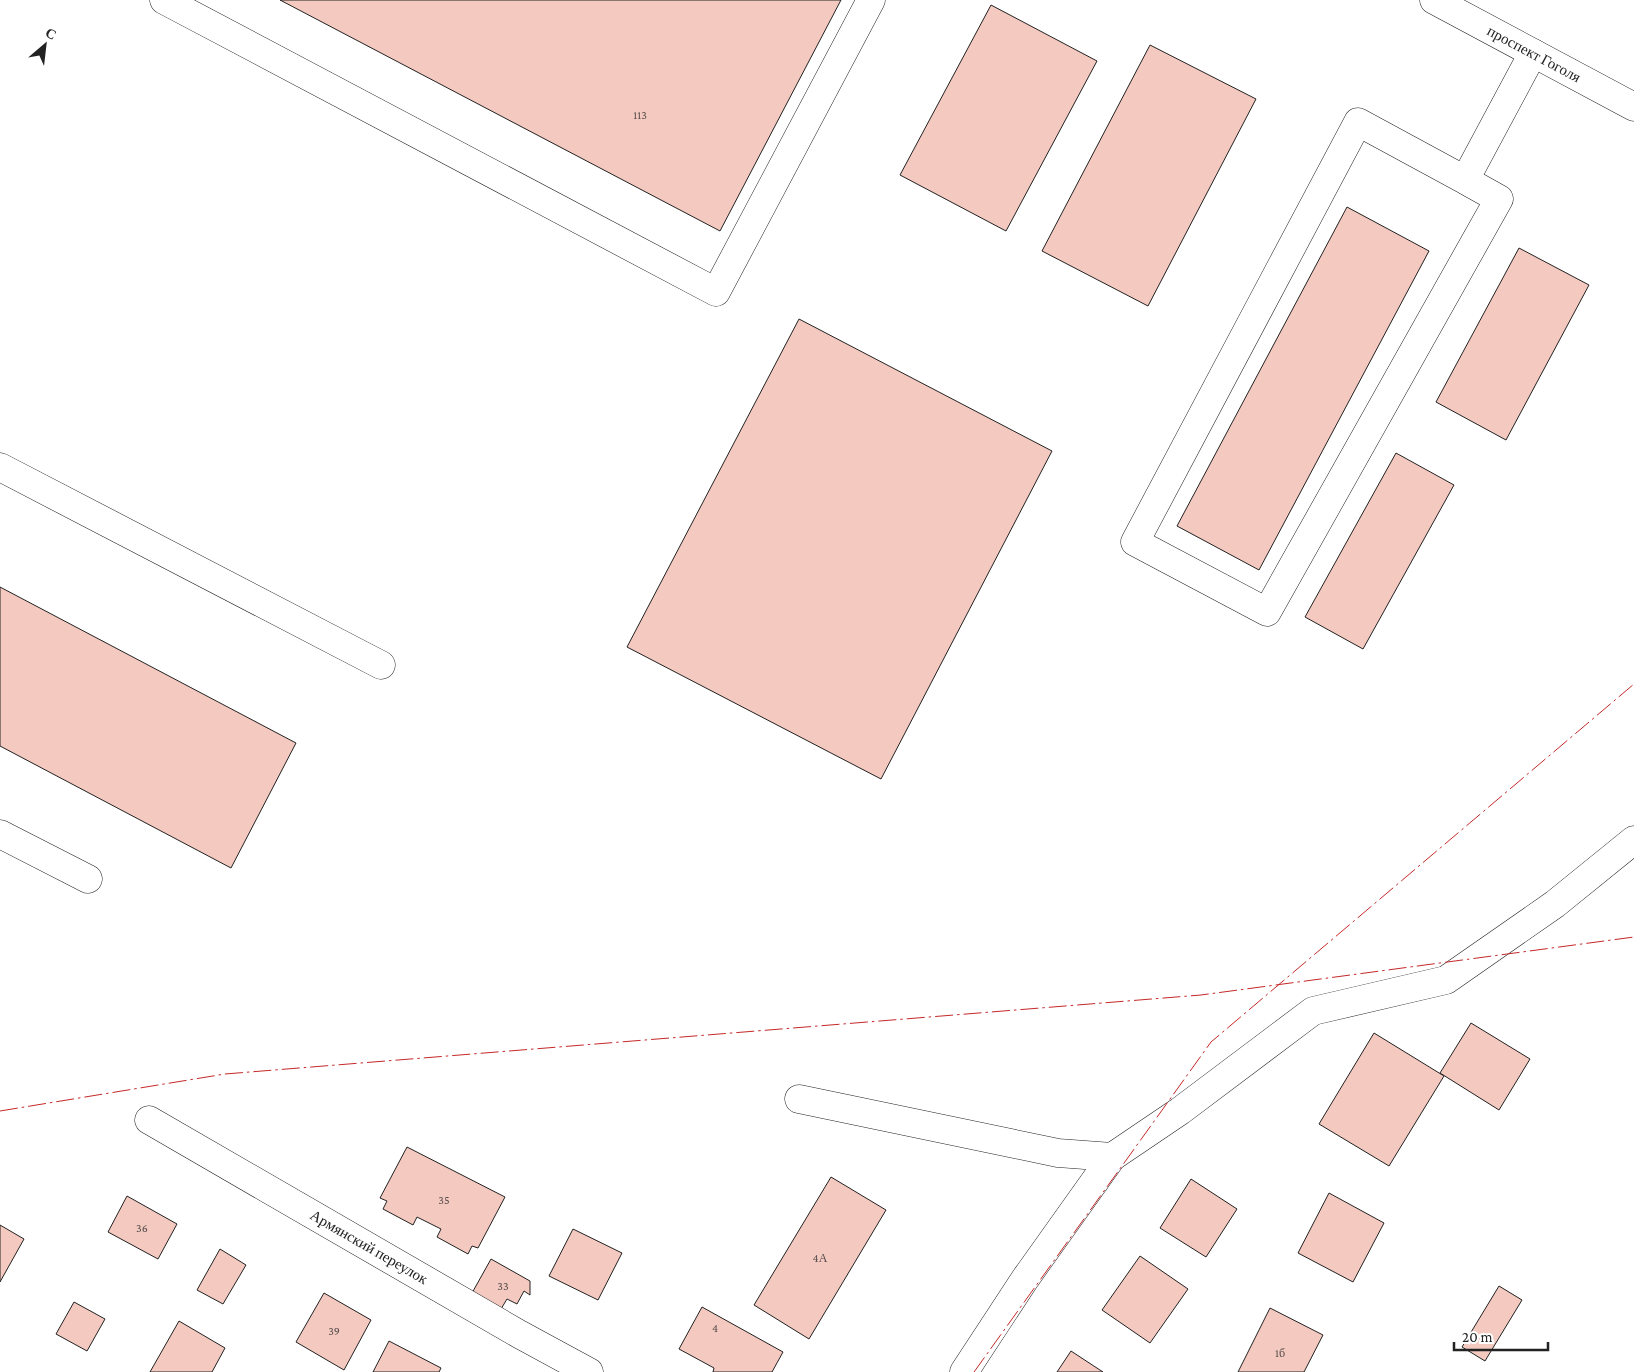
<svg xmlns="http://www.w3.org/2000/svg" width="1634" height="1372" font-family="'Crimson Pro',serif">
<rect width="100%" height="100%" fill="#fff"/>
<!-- building -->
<g fill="#f3c9c0" stroke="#222">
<polygon points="280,0 841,0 720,231"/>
<polygon points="991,5 1097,61 1006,231 900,175"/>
<polygon points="1150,45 1256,99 1148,306 1042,251"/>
<polygon points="1347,207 1429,251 1259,570 1177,526"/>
<polygon points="1519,248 1589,285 1506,440 1436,402"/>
<polygon points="799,319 1052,451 881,779 627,647"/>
<polygon points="1396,453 1454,485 1363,649 1305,617"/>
<polygon points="0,587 296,743 231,868 0,746"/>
<polygon points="1471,1023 1530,1059 1499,1110 1440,1073"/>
<polygon points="1374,1033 1444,1076 1389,1166 1319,1124"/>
<polygon points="407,1147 505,1197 478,1248 472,1246 468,1254 437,1237 441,1229 417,1217 413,1225 383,1209 387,1201 380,1198"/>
<polygon points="831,1177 886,1210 809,1339 754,1305"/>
<polygon points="1191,1179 1237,1209 1206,1257 1160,1228"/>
<polygon points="1329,1193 1384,1223 1353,1282 1298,1253"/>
<polygon points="127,1196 177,1224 158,1259 108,1232"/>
<polygon points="0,1225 24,1239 0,1282"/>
<polygon points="573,1229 622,1253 598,1300 549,1276"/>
<polygon points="220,1249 246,1265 223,1304 197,1290"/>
<polygon points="1140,1256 1188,1289 1150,1343 1102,1310"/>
<polygon points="491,1259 530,1281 530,1295 524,1291 517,1304 507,1299 501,1309 472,1293"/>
<polygon points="1499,1286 1522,1300 1485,1361 1462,1347"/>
<polygon points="324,1293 371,1320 344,1370 296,1342"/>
<polygon points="74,1302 105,1319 87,1351 56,1334"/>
<polygon points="702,1307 783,1352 772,1372 713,1372 714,1368 679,1349"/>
<polygon points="1270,1308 1323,1335 1304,1372 1238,1372"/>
<polygon points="179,1321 225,1348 212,1372 150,1372"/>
<polygon points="389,1341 441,1368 439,1372 373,1372"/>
<polygon points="1071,1351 1103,1372 1057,1372"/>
</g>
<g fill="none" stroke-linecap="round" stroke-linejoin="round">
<!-- minor casing -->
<g stroke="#222" stroke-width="29">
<g id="minor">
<polyline points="164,0 716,292 871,0"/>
<polyline points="1434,0 1634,107"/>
<polyline points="1465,180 1358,122 1135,542 1267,612 1499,199 1465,180 1533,53"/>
<polyline points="0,467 381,665"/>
<polyline points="0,834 88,879"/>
<polyline points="799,1099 1058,1153 1112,1157"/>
<polyline points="149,1120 519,1334 589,1372"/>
<polyline points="964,1372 1025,1279 1112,1157 1180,1111 1313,1011 1446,980 1555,904 1634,840"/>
</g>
</g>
<!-- minor -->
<use href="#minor" stroke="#fff" stroke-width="28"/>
<!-- power -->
<g stroke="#c62828" stroke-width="1" stroke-dasharray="18 4 2.5 4" stroke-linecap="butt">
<polyline points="0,1111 225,1074 1201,995 1634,937"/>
<polyline points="974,1372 1211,1042 1634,684"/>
</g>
</g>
<g text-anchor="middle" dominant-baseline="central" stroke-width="4" stroke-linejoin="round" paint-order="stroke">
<!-- number labels -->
<g font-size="12" fill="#564c4a">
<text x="640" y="115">113</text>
<text x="444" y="1200">35</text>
<text x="142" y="1228">36</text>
<text x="820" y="1258">4А</text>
<text x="503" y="1286">33</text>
<text x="715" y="1328">4</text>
<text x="334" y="1331">39</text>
<text x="1280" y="1353">1б</text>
</g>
<!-- street labels -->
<g font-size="15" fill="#222" stroke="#fff">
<text transform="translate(1534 54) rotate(28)">проспект Гоголя</text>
<text transform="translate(369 1247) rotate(30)">Армянский переулок</text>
</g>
</g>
<!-- north arrow -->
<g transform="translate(45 45) rotate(28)" stroke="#ffffff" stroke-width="4" paint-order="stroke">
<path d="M0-4L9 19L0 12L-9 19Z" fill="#222222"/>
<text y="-8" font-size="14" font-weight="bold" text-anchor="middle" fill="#222222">С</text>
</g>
<!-- scale -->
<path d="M1454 1342v8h94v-8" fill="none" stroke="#222222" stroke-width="2.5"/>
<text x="1462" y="1342" font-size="15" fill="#222222" stroke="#ffffff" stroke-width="4" paint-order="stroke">20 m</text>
</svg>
